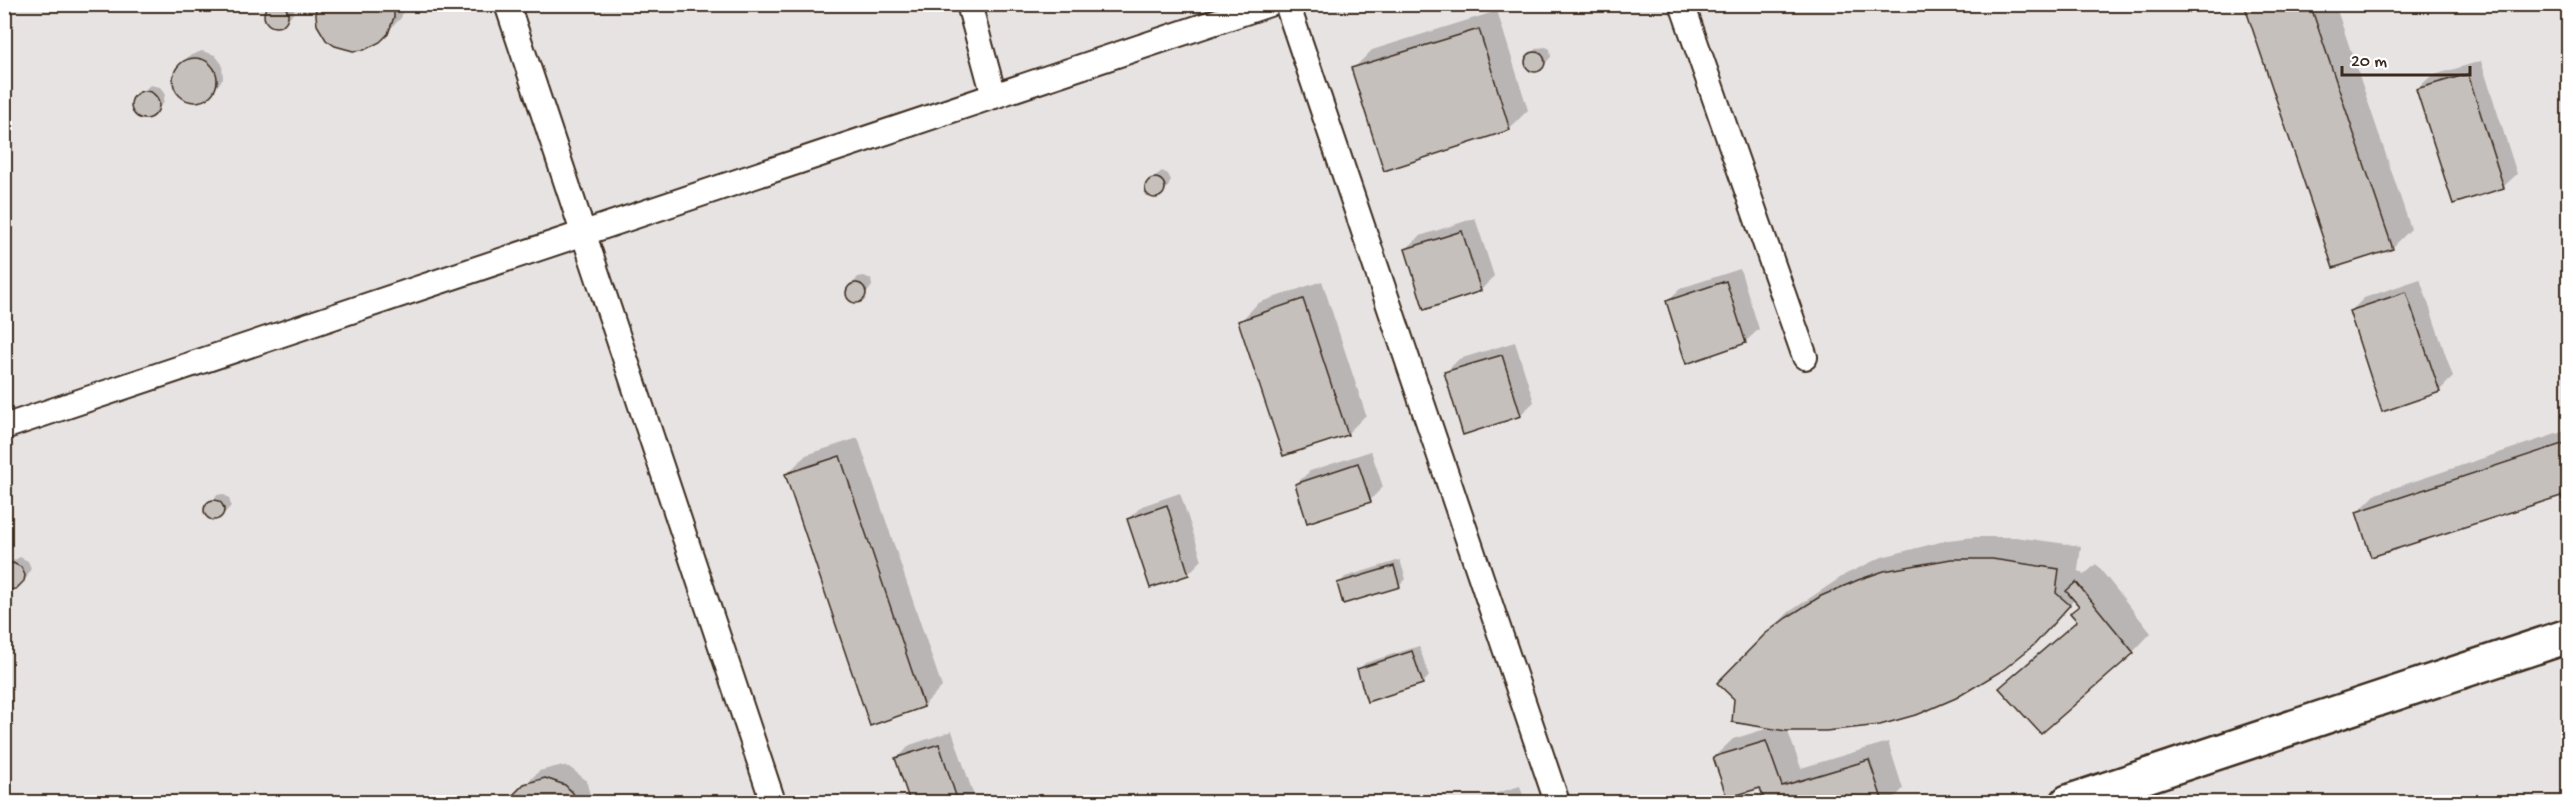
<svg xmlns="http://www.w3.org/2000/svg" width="2573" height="807" font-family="'Gochi Hand',sans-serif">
<rect width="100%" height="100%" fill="#f3f2f2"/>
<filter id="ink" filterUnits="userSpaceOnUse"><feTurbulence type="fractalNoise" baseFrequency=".0167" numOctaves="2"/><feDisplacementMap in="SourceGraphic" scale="12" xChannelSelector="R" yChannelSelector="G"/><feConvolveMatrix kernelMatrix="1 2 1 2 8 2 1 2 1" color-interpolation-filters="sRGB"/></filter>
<g filter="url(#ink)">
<!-- built -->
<rect fill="#e6e3e2" x="5" y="5" width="2563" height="797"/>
<!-- shadow -->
<g fill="#0003">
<polygon points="272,4 294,4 294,13 279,26 269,23 265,15"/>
<polygon points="316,4 406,4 401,18 387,32 320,29"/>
<polygon points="2246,4 2335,4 2411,229 2392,248"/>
<polygon points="1497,11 1528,110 1509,129 1353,69 1372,50"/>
<polygon points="1546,47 1550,49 1551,57 1541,68 1534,71 1528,66 1527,60 1537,48"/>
<polygon points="202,51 215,55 222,64 223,79 210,94 200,100 190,100 182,96 174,82 177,69 189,56"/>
<polygon points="2481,61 2517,174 2503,187 2417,89 2431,76"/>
<polygon points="150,85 160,87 165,94 163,104 147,117 142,117 135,112 133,101"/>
<polygon points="1162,171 1168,174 1171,180 1168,187 1161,194 1155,196 1149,194 1147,188 1150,180"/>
<polygon points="1475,218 1494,276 1481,290 1425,308 1406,249 1420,236"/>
<polygon points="1740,269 1759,329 1745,342 1667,301 1681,288"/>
<polygon points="864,276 871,279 872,286 862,299 853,301 847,295 847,291 858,277"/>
<polygon points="2420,279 2453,377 2440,390 2383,410 2351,311 2364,298"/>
<polygon points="1322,281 1366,415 1347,434 1240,322 1258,303"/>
<polygon points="1515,342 1534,402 1520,415 1446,372 1459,359"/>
<polygon points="2568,430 2568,517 2562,494 2357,513 2376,494"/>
<polygon points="858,438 942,687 923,706 787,474 806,455"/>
<polygon points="1371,451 1383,487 1370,500 1296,484 1310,471"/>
<polygon points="1180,493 1202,560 1188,574 1128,519 1142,506"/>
<polygon points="223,494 229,498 231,506 221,517 213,519 208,516 206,509 217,495"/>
<polygon points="1975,537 2015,537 2081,546 2078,570 2084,575 2096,564 2151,633 2133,652 2001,689 2078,620 2080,605 2075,599 2033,644 1787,729 1801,768 1888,742 1903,789 1890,802 1767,802 1761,786 1714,757 1733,739 1772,727 1720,683 1736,664 1789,612 1846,574 1882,557 1948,540"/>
<polygon points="20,557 28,561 31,568 26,579 12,589 4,586 4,566"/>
<polygon points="1400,560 1406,579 1399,586 1339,584 1345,577"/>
<polygon points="1419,646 1429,676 1423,683 1359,670 1365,663"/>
<polygon points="952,731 976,802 912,802 897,759 910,745"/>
<polygon points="559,766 569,767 586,780 592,802 511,802 514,796 539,771"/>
<polygon points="1520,786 1525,802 1468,802"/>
<polygon points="290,798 291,802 278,802"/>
</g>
<!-- building -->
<g fill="#c6c0bd" stroke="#3b2a1e" stroke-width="1.5">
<circle cx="276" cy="15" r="12"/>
<polygon points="315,4 394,4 394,17 388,34 380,42 364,50 353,51 335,46 326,40 317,25"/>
<polygon points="1847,4 1866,4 1849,10"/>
<polygon points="2244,4 2310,4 2393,249 2333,268"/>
<polygon points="1479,29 1510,130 1384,171 1351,68"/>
<circle cx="1535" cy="62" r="10"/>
<circle cx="195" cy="80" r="22"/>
<polygon points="2468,74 2504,188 2453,204 2416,89"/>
<circle cx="145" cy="105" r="14"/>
<circle cx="1155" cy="188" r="10"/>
<polygon points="1462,231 1481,291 1424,310 1405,249"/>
<polygon points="1726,281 1746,343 1686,364 1666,301"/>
<circle cx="856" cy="293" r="10"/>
<polygon points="2406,292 2440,392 2382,412 2349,311"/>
<polygon points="1303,299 1348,435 1283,456 1238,321"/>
<polygon points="1502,355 1521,416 1463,435 1444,372"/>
<polygon points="2568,442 2568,522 2561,496 2371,557 2356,512"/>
<polygon points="840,456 924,707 870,726 785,474"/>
<polygon points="1358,463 1371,502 1307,523 1295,484"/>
<circle cx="214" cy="510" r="10"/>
<polygon points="1167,505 1189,575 1150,588 1127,519"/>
<polygon points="1951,559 1992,559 2059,569 2056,593 2070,605 2034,645 2003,670 1956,698 1919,714 1880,725 1826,731 1786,731 1732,722 1734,699 1717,683 1765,634 1786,618 1821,596 1858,580 1884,571"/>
<polygon points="13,563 21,567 25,575 24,581 16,589 6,590 4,565"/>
<polygon points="1394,566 1400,587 1343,604 1337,583"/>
<polygon points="2076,582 2134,653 2041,734 1999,688 2077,621 2070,613 2079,606 2066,591"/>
<polygon points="1412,651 1423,684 1367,702 1357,669"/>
<polygon points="1766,741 1782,786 1869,760 1883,802 1765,802 1760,788 1727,798 1713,757"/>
<polygon points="939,744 958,802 910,802 895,758"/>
<polygon points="545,778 565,785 573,793 577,802 509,802 513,795 524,784"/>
</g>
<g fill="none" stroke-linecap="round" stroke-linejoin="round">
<!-- service casing -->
<g stroke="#3b2a1e" stroke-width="28">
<g id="service">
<polyline points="507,4 773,802"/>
<polyline points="969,4 994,96"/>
<polyline points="1287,4 1557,802"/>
<polyline points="1682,4 1805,357"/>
<polyline points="4,427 1269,4"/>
</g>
</g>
<!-- minor casing -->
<g stroke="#3b2a1e" stroke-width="38">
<polyline id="minor" points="2068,802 2568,636"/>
</g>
<!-- service -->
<use href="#service" stroke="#fff" stroke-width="24"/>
<!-- minor -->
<use href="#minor" stroke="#fff" stroke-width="33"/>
</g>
</g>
<!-- margin -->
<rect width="2573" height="807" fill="none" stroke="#fff" stroke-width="24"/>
<rect x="12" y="12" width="2549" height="783" fill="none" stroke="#3b2a1e" stroke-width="2" filter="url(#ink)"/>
<!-- scale -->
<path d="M2342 66v9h128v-9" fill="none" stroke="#3b2a1e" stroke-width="3"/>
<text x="2351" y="66" font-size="18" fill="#3b2a1e" stroke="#ffffff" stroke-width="4.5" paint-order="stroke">20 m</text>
</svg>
